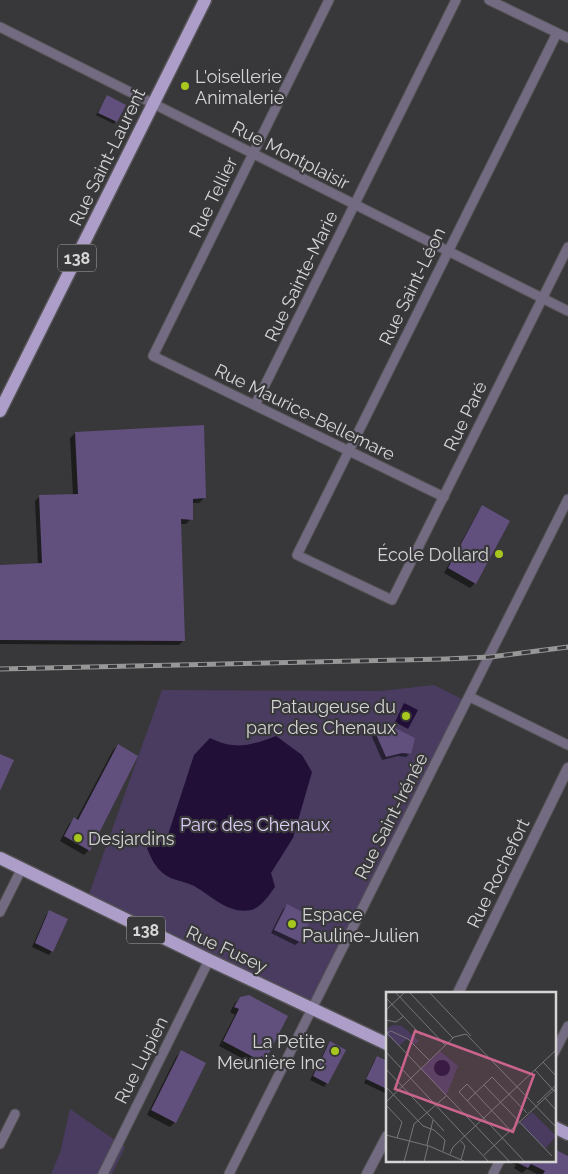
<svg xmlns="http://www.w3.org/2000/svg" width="568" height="1174" font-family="Raleway,sans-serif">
<rect width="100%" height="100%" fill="#383739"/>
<!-- green -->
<g fill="#4a3c60">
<polygon points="434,685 464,700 314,1002 88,897 162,690 381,691"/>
<polygon points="70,1109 125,1147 112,1174 51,1174 60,1153"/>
</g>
<!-- water -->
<g fill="#210f37">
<polygon points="404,703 418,710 408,729 395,722"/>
<path d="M276,736L302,755L312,772L293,838L271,873L275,887C269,895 261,908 251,910C228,915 210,894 192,885C183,881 171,880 164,874C155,867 151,858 147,848L154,843L166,841L194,755L210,738C235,750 250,746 276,736Z"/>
</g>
<!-- shadow -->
<g fill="#0007">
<polygon points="107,97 124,105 114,124 96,115"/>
<polygon points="75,433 204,498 199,503 192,503 191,519 186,524 180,524 184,640 179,645 0,644 0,566 38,565 35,501 40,496 73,495 70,438"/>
<polygon points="482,507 475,583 470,588 444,573 478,512"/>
<polygon points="376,733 410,753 406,757 398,756 382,760 372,737"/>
<polygon points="118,745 89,850 84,855 60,841 69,824 74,819 76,820 113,750"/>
<polygon points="287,906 311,917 299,942 295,945 271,933 283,909"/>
<polygon points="50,912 52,951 49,955 32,947 46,915"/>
<polygon points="240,998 265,1058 260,1063 256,1061 253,1064 219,1046 235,1015 230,1012 235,1003"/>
<polygon points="331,1043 327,1083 324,1087 310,1080 327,1046"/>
<polygon points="181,1052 175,1122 170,1127 147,1115 176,1057"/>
<polygon points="377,1058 387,1062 387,1094 364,1083 374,1061"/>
<polygon points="568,1157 568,1174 537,1174 527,1169 522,1173 514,1168 516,1165 508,1161 554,1160"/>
</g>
<!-- building -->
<g fill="#614f7d">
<polygon points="107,95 126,105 117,122 98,113"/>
<polygon points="204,425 206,498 193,499 193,520 181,519 185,641 0,640 0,565 42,563 39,495 78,494 75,432"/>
<polygon points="482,505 510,521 476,584 448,568"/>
<polygon points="391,726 415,738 411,754 402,753 386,757 375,732"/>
<polygon points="118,744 138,756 90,851 64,836 74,817 78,820"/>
<polygon points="0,754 14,760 0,791"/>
<polygon points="287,904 312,917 300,942 274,930"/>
<polygon points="49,910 68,919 53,952 35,943"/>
<polygon points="249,995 288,1016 266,1059 261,1056 259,1060 223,1041 239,1009 234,1007 240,997"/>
<polygon points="330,1041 346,1050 328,1084 313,1076"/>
<polygon points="181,1050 206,1063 176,1123 151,1110"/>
<polygon points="377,1056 387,1061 387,1089 366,1079"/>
<polygon points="554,1149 568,1156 568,1174 543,1174 545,1171 531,1164 528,1168 518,1163 519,1160 554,1160"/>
</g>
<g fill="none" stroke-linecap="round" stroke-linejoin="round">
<!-- minor casing -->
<g stroke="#545355" stroke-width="11">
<g id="minor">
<polyline points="329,0 153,356 444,497"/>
<polyline points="489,0 568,38"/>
<polyline points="0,27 568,311"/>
<polyline points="557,33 297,555 392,600 568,247"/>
<polyline points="255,405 456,0"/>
<polyline points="470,697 568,745"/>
<polyline points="0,912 22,868"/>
<polyline points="554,1053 568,1026"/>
<polyline points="0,1144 15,1114"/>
<polyline points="103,1174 209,960"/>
<polyline points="229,1174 568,499"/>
<polyline points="493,1174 500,1160"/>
</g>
</g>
<!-- tertiary casing -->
<g stroke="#545355" stroke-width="12">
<g id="tertiary">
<polyline points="458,993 568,768"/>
<polyline points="367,1174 387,1136"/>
</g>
</g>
<!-- primary casing -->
<g stroke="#545355" stroke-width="15">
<g id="primary">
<polyline points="0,411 205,0"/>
<polyline points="0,858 209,960 387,1044"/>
<polyline points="554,1127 568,1134"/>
</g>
</g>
<!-- minor -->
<use href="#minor" stroke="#736b81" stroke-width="9"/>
<!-- tertiary -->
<use href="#tertiary" stroke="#736b81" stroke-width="10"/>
<!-- primary -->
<use href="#primary" stroke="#ad9ec9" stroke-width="12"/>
<!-- rail casing -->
<g stroke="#979798" stroke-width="5">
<polyline id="rail" points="0,669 445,659 490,657 568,647"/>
</g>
<!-- rail -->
<use href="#rail" stroke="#383739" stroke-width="3" stroke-dasharray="9" stroke-linecap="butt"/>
</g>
<!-- markers -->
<g fill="#a7c71e" stroke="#383739" stroke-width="2">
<circle cx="185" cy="86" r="5"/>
<circle cx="499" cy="554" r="5"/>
<circle cx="406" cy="716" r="5"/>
<circle cx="78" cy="838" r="5"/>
<circle cx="292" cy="924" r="5"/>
<circle cx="335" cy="1051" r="5"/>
</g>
<g text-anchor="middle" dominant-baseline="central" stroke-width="4.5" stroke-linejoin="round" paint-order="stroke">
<!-- shield labels -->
<g fill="#383739" stroke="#a6a6a7" stroke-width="1">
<rect x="58" y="244.5" width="38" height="27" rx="4"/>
<rect x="127" y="916.5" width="38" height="27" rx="4"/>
</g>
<g font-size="16" font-weight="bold" fill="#d5d5d6">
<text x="77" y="258">138</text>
<text x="146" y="930">138</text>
</g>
<!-- poi labels -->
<g font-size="18" fill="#d5d5d6" stroke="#383739" text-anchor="start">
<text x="195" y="76">L'oisellerie<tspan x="195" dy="21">Animalerie</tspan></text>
<text x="489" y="554" text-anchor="end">École Dollard</text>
<text x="396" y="706" text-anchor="end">Pataugeuse du<tspan x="396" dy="21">parc des Chenaux</tspan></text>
<text x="88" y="838">Desjardins</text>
<text x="302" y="914">Espace<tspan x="302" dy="21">Pauline-Julien</tspan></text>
<text x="325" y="1041" text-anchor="end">La Petite<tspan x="325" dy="21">Meunière Inc</tspan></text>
</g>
<!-- street labels -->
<g font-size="18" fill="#d5d5d6" stroke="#383739">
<text transform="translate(291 155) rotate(27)">Rue Montplaisir</text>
<text transform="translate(107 157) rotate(-64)">Rue Saint-Laurent</text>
<text transform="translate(213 197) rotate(-64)">Rue Tellier</text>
<text transform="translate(301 276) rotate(-64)">Rue Sainte-Marie</text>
<text transform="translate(412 286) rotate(-64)">Rue Saint-Léon</text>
<text transform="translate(305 412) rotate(26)">Rue Maurice-Bellemare</text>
<text transform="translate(465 416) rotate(-64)">Rue Paré</text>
<text transform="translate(391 816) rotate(-63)">Rue Saint-Irénée</text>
<text transform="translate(498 873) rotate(-64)">Rue Rochefort</text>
<text transform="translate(227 949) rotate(25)">Rue Fusey</text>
<text transform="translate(141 1060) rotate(-63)">Rue Lupien</text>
</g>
<!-- park labels -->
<g font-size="18" fill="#dfcffc" stroke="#383739">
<text x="255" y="824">Parc des Chenaux</text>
</g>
</g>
<!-- overview -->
<g transform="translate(386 992)">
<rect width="170" height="170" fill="#383739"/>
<path d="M7,33L16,34L33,49L28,53L21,47L13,54L0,42V37ZM54,59L72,74L60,104L35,77ZM146,120L170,144L159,157L134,131Z" fill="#4a3c60"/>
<path d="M48 76a8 8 0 1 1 16 0a8 8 0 1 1-16 0Z" fill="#210f37"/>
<path fill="none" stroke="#777678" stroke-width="1" d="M9,0L59,53M23,0L67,46M43,0L85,44M0,6L35,43M0,18L19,0M0,28L10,30L18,24M1,41L124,170M1,41L5,39L22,47L43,68M0,60L103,170M157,70L170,84M0,77L58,139M149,78L170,101M98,93L166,164M0,95L37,134L48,138L59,148L57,159M159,106L170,118M81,109L106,85L141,121M0,110L68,45L80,42L170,135M151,111L170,93M0,113L16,130L11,146M124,138L81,92L73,100L139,170M0,143L43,154L80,170M75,149L79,154L75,168M41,153L47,128M64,162L67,155L170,58M98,163L170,96M18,170L28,132L60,104M38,170L42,154"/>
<path fill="#ca648c" fill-opacity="0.15" stroke="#ca648c" stroke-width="2.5" d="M29,39L148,83L127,140L9,97Z"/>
<rect width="170" height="170" fill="none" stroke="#d5d5d6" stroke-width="2.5"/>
</g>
</svg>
